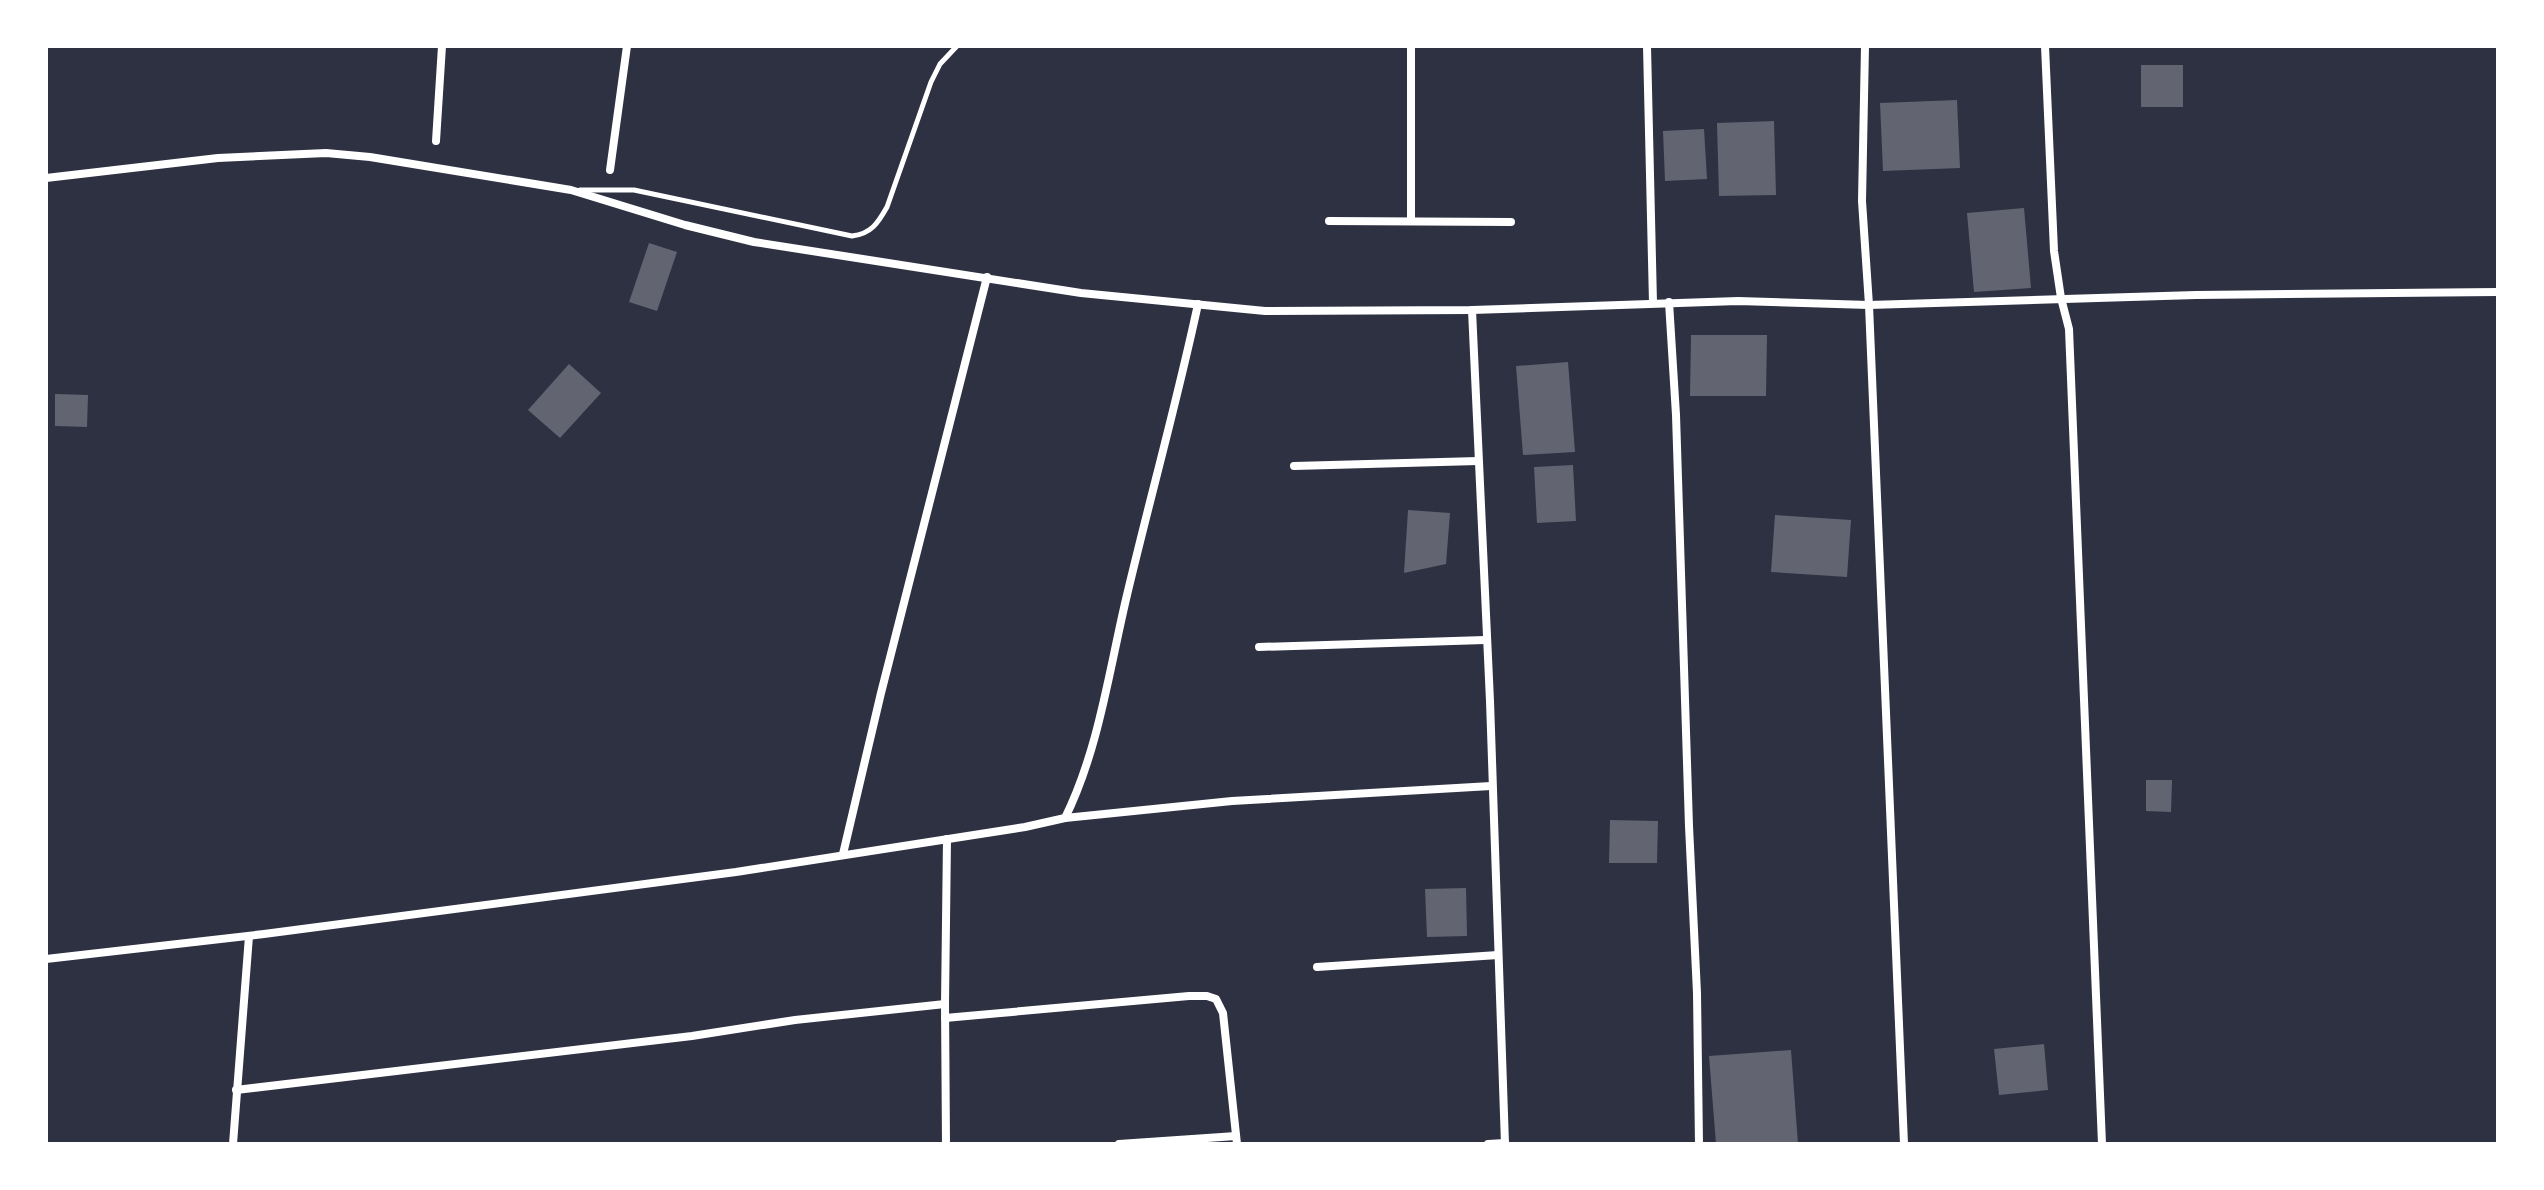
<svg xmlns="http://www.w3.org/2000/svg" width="2544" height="1190" font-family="Montserrat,sans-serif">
<rect width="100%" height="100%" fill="#2d3142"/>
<!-- building -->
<g fill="#626471">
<rect x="2141" y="65" width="42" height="42"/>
<polygon points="1957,100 1960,168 1883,171 1880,103"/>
<polygon points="1774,121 1776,195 1719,196 1717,123"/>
<polygon points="1704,129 1707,179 1665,181 1663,131"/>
<polygon points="2024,208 2031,288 1974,292 1967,213"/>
<polygon points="649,243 677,252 657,311 629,302"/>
<polygon points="1691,335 1767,335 1766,396 1690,396"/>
<polygon points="1568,362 1575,452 1523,455 1516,366"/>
<polygon points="569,364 601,393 560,438 528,410"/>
<polygon points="55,394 88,395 87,427 55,426"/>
<polygon points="1573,465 1576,521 1537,523 1534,467"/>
<polygon points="1408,510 1450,513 1446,564 1404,573"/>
<polygon points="1775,515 1851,520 1847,577 1771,572"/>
<polygon points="2146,780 2172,780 2171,812 2146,811"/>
<polygon points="1610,820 1658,821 1657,863 1609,863"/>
<polygon points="1466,888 1467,936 1427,937 1425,889"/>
<polygon points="2044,1044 2048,1090 1999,1095 1994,1049"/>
<polygon points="1791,1050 1798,1144 1716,1144 1709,1056"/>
</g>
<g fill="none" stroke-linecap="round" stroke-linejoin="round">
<!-- service -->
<path stroke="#fff" stroke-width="5" d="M580,190H634L852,236C871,234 878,223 887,207L931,82L940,64L957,46"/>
<!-- minor -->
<g stroke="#fff" stroke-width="8">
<polyline points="1411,46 1411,221"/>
<polyline points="1647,46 1653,303"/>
<polyline points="1865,46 1862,201 1869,305 1904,1144"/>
<polyline points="2045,46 2054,251 2061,298 2069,329 2102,1144"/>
<polyline points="436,141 442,46"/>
<polyline points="610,170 627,46"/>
<polyline points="46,178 218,158 326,153 370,157 571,190 685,225 754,242 1081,293 1265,311 1472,310 1738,301 1869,305 2196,295 2498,292"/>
<polyline points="1329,221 1511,222"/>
<polyline points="1669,302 1676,415 1689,826 1697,993 1699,1144"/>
<polyline points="1472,310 1490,701 1505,1144"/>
<polyline points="1294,466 1478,461"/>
<polyline points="1259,647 1485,640"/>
<polyline points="1065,818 1232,801 1491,786"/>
<polyline points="843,854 881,693 987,277"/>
<path d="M46,959L264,934L736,872L1025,827L1065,818C1099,749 1109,670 1127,595C1150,498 1177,402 1198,304"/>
<polyline points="1317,967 1498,955"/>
<polyline points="945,1018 1189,996 1207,996 1216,999 1223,1013 1237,1144"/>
<polyline points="236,1090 692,1036 795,1020 945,1004"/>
<polyline points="233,1144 249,936"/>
<polyline points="946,1144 945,1004 947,839"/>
<polyline points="1119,1144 1236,1136"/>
<polyline points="1488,1144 1505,1143"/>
</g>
</g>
<!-- border -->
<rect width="2544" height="1190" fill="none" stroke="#ffffff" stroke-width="96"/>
</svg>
